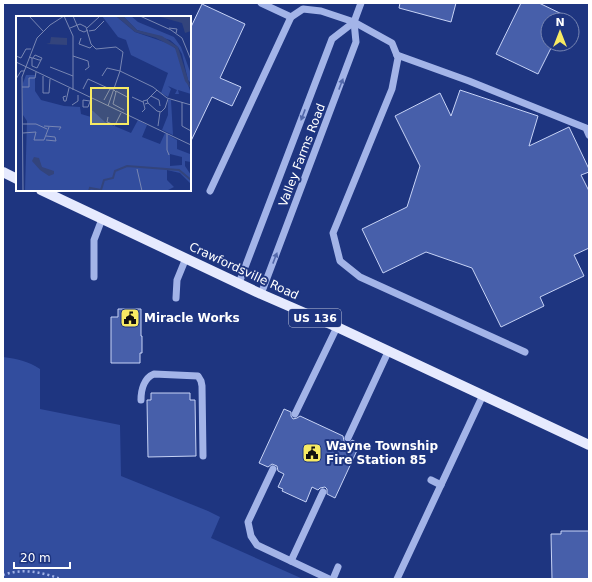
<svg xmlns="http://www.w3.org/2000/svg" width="592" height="582" font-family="'DejaVu Sans',sans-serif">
<rect width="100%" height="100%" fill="#1e3580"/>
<!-- green -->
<path fill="#324d9e" d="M3,357C17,359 28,361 40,369V409L120,425L121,476L208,511L220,517L211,538L303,579H3Z"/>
<!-- building -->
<g fill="#475faa" stroke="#c7d3f6">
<polygon points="400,3 456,3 451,22 399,8"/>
<polygon points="521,3 539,3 566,16 564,20 548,20 548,44 553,44 538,74 496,54"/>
<polygon points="202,4 245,24 220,78 241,87 232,106 212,97 190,143 190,29"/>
<polygon points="460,90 538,116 529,146 569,127 589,169 589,172 581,175 589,191 589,248 574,255 584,276 540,297 544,306 501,327 472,268 426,252 383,273 362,229 407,207 420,166 395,116 440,93 451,116"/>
<polygon points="118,309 141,309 141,336 142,336 142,353 140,353 140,363 111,363 111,317 118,317"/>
<polygon points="151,393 190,393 190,400 195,400 196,456 148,457 147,400 151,400"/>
<polygon points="284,409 291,412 291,416 293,419 297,418 300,416 343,436 344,441 346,443 351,442 352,440 360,444 335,498 327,494 327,489 325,487 320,488 318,490 312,487 306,502 282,491 283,489 278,487 284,474 278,471 277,466 272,464 268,467 259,463"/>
<polygon points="561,531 589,531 589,579 552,579 551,534 561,534"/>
</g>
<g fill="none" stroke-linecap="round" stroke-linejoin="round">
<!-- path -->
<path stroke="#a3b4e8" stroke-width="2.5" stroke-dasharray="2 3" stroke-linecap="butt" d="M3,575C21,568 43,572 60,579"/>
<!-- minor -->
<g stroke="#a3b4e8" stroke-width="7">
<polyline points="261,3 291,17"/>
<polyline points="397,55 469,81 586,128 589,135"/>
<polyline points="210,191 291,17 303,9 321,11 354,22 392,43 398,58 392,89 333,233 340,261 360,277 525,352"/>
<polyline points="94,277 94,240 102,219"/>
<polyline points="239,283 332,39 354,22"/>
<polyline points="261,294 356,42 354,22 361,3"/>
<polyline points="176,298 177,280 186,258"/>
<path d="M141,400C141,390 144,378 154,374L198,376L201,381L202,386L203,456"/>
<polyline points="295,414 337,327"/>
<polyline points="348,438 388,352"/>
<polyline points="273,469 248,522 251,536 257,545 329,579"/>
<polyline points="431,480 441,485"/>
<polyline points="291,561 323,492"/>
<polyline points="333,579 338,567"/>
<polyline points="397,579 483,395"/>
</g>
<!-- major -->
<g stroke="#e6eafe" stroke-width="10">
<polyline points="3,172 17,179"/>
<polyline points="41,190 261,294 337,327 589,445"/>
</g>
</g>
<!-- one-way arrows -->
<defs><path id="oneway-solid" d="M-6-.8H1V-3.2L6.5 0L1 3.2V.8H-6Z"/></defs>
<g fill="#5368aa">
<use href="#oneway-solid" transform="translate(341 84) rotate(-69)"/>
<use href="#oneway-solid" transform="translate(303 115) rotate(111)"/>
<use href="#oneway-solid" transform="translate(275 258) rotate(-69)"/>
</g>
<!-- icons -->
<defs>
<g id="civic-square" transform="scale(1)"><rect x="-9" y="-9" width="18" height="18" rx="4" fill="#f7ea63" stroke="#1e3580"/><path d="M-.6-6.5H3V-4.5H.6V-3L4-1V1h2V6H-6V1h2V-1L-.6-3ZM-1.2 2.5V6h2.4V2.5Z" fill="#111"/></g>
</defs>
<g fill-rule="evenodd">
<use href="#civic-square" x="130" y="318"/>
<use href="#civic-square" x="312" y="453"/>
</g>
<g text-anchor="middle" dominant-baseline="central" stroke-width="4" stroke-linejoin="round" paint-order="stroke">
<!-- shield labels -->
<rect fill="#1e3580" stroke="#bcc2d9" stroke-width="1" x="289" y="309" width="52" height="18" rx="3"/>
<g font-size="11" font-weight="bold" fill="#fff">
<text x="315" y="318">US 136</text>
</g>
<!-- street labels -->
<g font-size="12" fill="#fff" stroke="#1e3580">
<text transform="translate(302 155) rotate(-69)">Valley Farms Road</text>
<text transform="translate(244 271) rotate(25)">Crawfordsville Road</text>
</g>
<!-- poi labels -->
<g font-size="12" font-weight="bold" fill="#fff" stroke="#1e3580" text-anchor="start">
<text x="144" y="318">Miracle Works</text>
<text x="326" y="446">Wayne Township<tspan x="326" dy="14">Fire Station 85</tspan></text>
</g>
</g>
<!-- overview -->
<g transform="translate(16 16)">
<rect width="175" height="175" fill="#1e3580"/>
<path d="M86,0H100L119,16L154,28L161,34L175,78L162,74L163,78H159L161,74L152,70L155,73L152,81L145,77L152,57L115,39L110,24L102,21ZM107,0H115L122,6L158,21L165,31L175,58V67L172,64L166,38L162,31L154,24L121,14ZM10,59H19V75L25,84L48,90L64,91L65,98L75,101V94L77,95L89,106L115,117L122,104L131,109L126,121L144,128L149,117L161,124V133L174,138L175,146L169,145V150L175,159V168L164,157L151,154V164L158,171L150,175H9L11,105L7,99V67ZM154,138L166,141V149L154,150ZM152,84H155L157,119L146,114L152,99Z" fill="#324d9e" fill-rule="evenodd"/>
<path d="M100,0H107L121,14L146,20L162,31L175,73L169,65L159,32L140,22L119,16ZM141,0H175V15L169,17L166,7ZM35,21L51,22V29L30,28L34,27ZM18,141L23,142L26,151L38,155V158L33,160L24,154L16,145Z" fill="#33447c"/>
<path fill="none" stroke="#33447c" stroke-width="2" d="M73,175L74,172L85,174L88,164L97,162L99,155L111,150L163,154L175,164"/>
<path fill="none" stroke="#7886b3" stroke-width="1" d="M13,0L27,15M48,0L57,20V74M57,0L63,14L68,16L72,14M124,0L155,14L166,22L175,44M54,12L64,8L70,11L75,28L80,33L100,31L107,36L104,55L92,90M71,12L83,1M153,12L161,13L160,17M73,15L79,14L88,5M65,22L63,28L74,32L76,30M0,40L5,42L10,33H15M57,40L72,45L73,51L69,54M13,41L16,42H17L23,44H25L26,42L19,39L17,42M16,42V50L21,52L25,44M0,46L175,129M34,51L57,60M27,60V77H33L34,63M86,60L91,52L104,55L137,71L151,82L175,89M0,63L5,55H8M6,71H13V62H19L20,56M67,73L72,63L94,73M98,74L100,76L97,88L108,94M100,75L113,82M50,80L47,81L48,85H50L53,72M135,80L143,84L144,90M116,81L127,86M88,84L94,73H97M131,84L141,74M74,85L67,84V91H72L75,83M166,86V110L175,115M132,87L141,95L145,96L149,92L152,83M56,89L62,85V79M126,96L129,93L127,85L131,84L132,87L129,88M92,101L91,106L99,109L105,97M6,108H20L31,113M28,110L45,111L43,114M142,110L144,96M7,117L20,116L18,124H28L33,111M151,118V134L153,139M30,124L40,125L39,121L30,120M121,153L126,175M7,175L6,61L21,22L34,9L48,0"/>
<path fill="#f7ea63" fill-opacity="0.15" stroke="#f7ea63" stroke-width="2" d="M75,72H112V108H75Z"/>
<rect width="175" height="175" fill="none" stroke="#fff" stroke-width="2"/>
</g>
<!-- border -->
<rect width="592" height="582" fill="none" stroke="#ffffff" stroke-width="8"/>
<!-- north arrow -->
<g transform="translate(560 32)"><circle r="19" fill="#1e3580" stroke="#7886b3"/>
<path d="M0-3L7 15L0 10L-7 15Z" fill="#f7ea63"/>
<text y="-6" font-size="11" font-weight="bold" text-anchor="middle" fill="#ffffff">N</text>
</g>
<!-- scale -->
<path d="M14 562v6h56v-6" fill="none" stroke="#ffffff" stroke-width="2"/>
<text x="20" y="562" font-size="12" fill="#ffffff" stroke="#1e3580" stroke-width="3" paint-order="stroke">20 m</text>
</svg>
